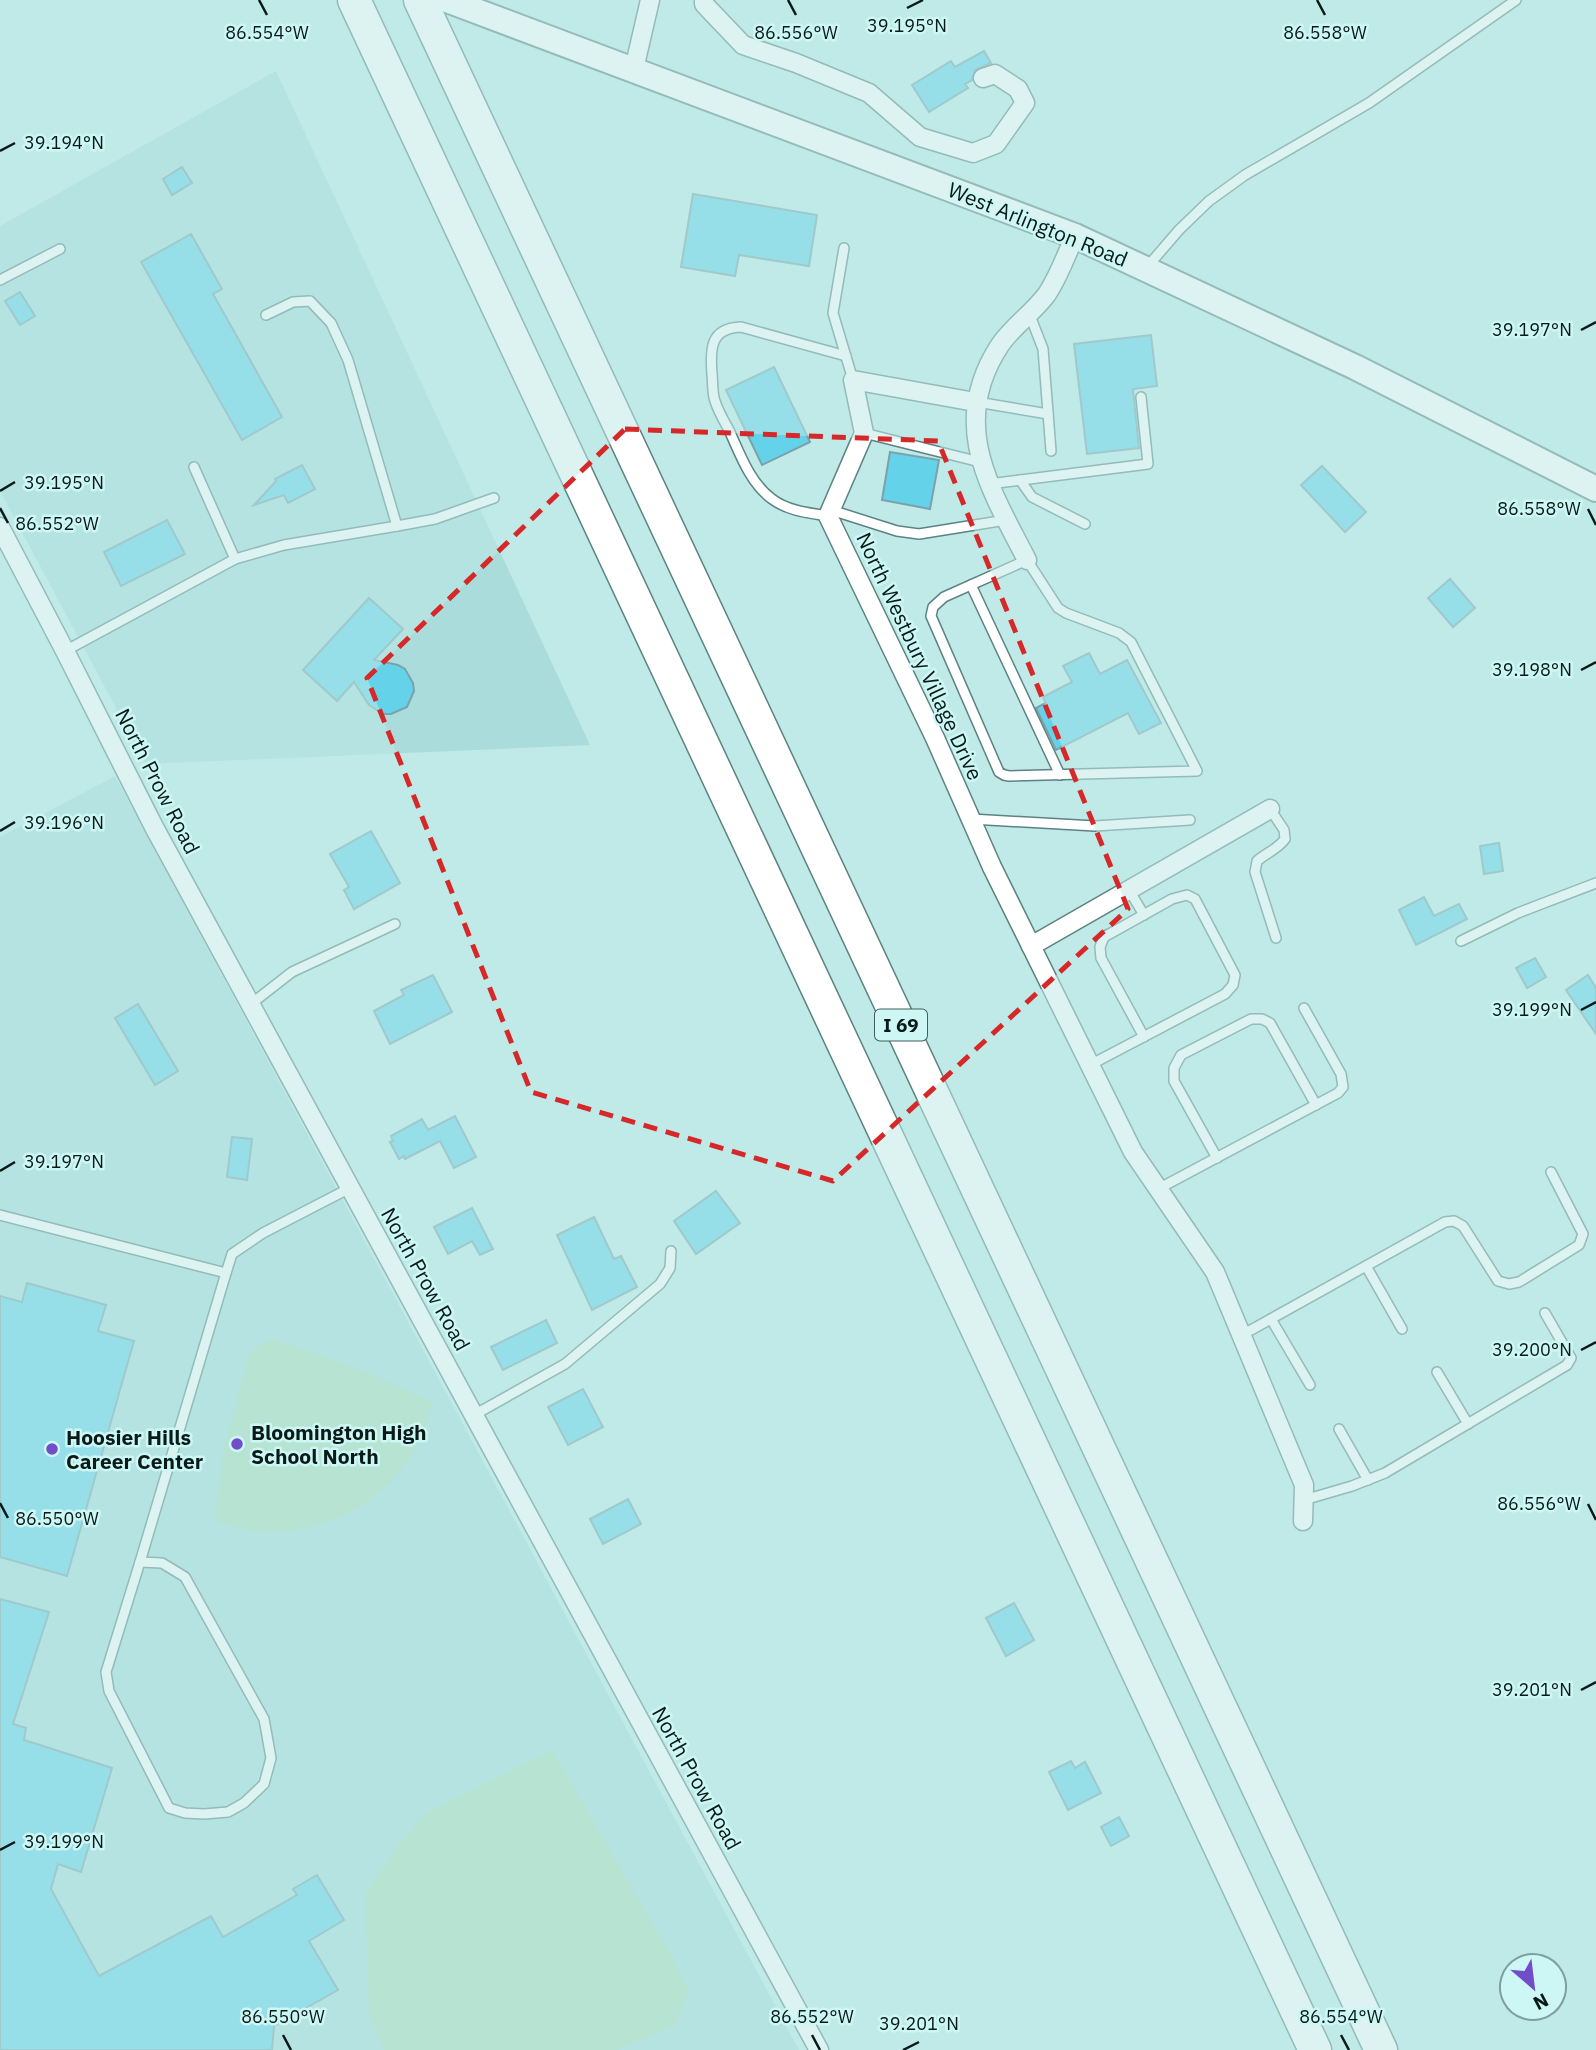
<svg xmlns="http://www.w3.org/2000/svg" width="1596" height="2050" font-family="'IBM Plex Sans',sans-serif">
<rect width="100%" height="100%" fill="#bfeae7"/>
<!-- built -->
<g fill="#a9dcda">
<polygon points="276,71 590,745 146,764 0,491 0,226"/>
<polygon points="115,776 799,2050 0,2050 0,837"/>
</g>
<!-- green -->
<g fill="#aedbb9">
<path d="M278,1340L370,1373L433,1403C428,1419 424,1434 416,1449C384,1506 316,1539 251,1531C239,1529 227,1525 215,1521L223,1452L248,1358C255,1344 263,1342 278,1340Z"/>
<polygon points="552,1750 668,1949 689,1990 676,2025 617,2050 384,2050 369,2016 365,1894 401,1841 420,1819 430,1811"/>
</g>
<!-- building -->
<g fill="#64d3e9" stroke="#7ba2aa" stroke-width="2">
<polygon points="984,51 991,63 975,70 972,80 965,84 968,88 929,112 912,85 951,61 955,67"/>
<polygon points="182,167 192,183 172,195 163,179"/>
<polygon points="693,194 817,215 809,266 739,255 735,276 681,267"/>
<polygon points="191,234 222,289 213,294 282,417 242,440 141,262"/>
<polygon points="20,292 35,316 20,325 5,301"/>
<polygon points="1151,335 1157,386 1133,389 1139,448 1087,454 1074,344"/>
<polygon points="774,367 810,442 762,465 726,390"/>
<polygon points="890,452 939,460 930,509 882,500"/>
<polygon points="302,465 315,489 288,503 284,495 254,505 276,481 275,479"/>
<polygon points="1322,466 1366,512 1345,532 1301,485"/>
<polygon points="167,520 185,554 121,586 104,552"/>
<polygon points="1450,579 1475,608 1453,627 1428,598"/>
<polygon points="369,598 403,629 374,660 398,665 405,669 413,683 414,691 407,707 391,714 383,714 369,705 354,682 337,701 303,670"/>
<polygon points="1089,653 1100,674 1127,660 1161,723 1139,734 1128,713 1056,750 1036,708 1046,703 1043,697 1072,682 1063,666"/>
<polygon points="371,831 400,883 354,909 344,890 349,887 330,854"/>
<polygon points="1499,843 1503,871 1484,874 1480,846"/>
<polygon points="1424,897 1434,916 1459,904 1467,919 1416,945 1399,910"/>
<polygon points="1535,958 1546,977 1527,988 1516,968"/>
<polygon points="433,975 452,1012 390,1044 374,1011 404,995 401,990"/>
<polygon points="1588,975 1596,988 1596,1034 1566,990"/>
<polygon points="138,1004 178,1071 155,1085 115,1018"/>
<polygon points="455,1116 476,1157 454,1168 440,1141 405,1159 404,1156 399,1159 390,1142 393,1141 391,1136 422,1119 428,1130"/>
<polygon points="232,1137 252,1139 247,1180 227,1177"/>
<polygon points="716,1191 740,1223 696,1254 674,1221"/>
<polygon points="472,1208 493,1249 480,1255 472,1241 448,1254 434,1227"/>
<polygon points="594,1217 614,1259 621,1256 637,1287 592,1310 557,1235"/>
<polygon points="27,1283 106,1305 98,1331 134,1341 67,1576 0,1557 0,1296 22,1302"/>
<polygon points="546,1320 557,1343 503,1370 491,1347"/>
<polygon points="583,1389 603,1427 568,1445 548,1407"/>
<polygon points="628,1499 641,1524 603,1544 590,1519"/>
<polygon points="0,1599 49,1612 13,1724 26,1728 24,1740 112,1768 81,1872 58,1864 51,1889 99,1976 211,1916 223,1937 297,1895 293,1889 317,1875 344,1920 309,1941 338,1990 274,2026 272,2050 0,2050"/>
<polygon points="1014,1603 1034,1640 1006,1656 986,1618"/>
<polygon points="1071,1761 1075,1768 1085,1762 1101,1793 1068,1810 1049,1772"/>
<polygon points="1119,1817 1129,1836 1111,1846 1101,1827"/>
</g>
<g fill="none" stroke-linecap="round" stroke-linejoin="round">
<!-- lane casing -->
<g stroke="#5c8382" stroke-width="12">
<g id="lane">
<polyline points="844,248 833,313 853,380"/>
<polyline points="1148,266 1179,230 1209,201 1245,175 1369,103 1516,0"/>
<polyline points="0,280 60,249"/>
<polyline points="1029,313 1043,349 1051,451"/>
<polyline points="977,402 1048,414"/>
<polyline points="864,433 980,462"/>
<polyline points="1020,480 1032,497 1085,524"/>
<polyline points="989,484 1148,464 1141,397"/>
<polyline points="831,510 897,531 919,534 1006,520"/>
<path d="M828,516C809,513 788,511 772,499C750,483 740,454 729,430C724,421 718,411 715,401C712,393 713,382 712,374C710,349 710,328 741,327L846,356"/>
<polyline points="397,526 435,519 494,498"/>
<polyline points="235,559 284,545 397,526 348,360 331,323 310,301 293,302 266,315"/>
<polygon points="1027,560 1058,608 1066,613 1119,633 1131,642 1197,771 1009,776 1004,775 999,772 931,616 933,607 944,597"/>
<polyline points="971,585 1060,775"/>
<polyline points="65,651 235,559 194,467"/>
<path d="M1270,809L1284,830L1285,839C1278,849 1266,853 1257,861L1255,872L1276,938"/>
<polyline points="971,819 1095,826 1190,820"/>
<polyline points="1129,890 1144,915"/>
<polyline points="1461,941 1518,913 1596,883"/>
<polyline points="251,1004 292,972 395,924"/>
<polyline points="1090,1065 1225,994 1233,985 1235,975 1195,899 1187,895 1172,899 1104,937 1100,947 1101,958 1144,1037"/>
<polyline points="1217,1158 1174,1081 1174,1068 1181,1055 1251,1019 1262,1019 1270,1023 1316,1105"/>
<polyline points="1158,1189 1338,1093 1343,1087 1341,1074 1304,1008"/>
<polyline points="0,1215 226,1273 140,1562"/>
<polyline points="1366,1266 1402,1329"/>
<polyline points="226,1273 232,1254 263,1233 350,1188"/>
<polyline points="1271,1319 1310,1385"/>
<polyline points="1241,1333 1251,1330 1445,1222 1454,1221 1463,1226 1498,1281 1509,1284 1519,1282 1579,1245 1583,1234 1551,1172"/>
<polyline points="1437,1372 1468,1424"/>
<polyline points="474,1415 565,1364 660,1284 670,1268 671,1251"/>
<polyline points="1339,1429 1368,1480"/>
<polyline points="1304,1500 1352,1486 1385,1473 1567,1365 1571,1358 1545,1313"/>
<polygon points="140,1562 162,1563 185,1577 264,1719 271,1758 264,1784 244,1803 228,1812 204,1814 185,1813 169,1808 109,1691 106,1672"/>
</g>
</g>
<!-- street casing -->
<g stroke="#5c8382" stroke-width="21">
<g id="street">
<polyline points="704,0 704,4 743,45 796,63 869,93 920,137 973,153 996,144 1025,103 1018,89 995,74 983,78"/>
<polyline points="634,69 650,0"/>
<polyline points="975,402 853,380 864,433 828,516 935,738 992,867 1133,1152 1215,1272 1304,1485 1303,1521"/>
<polyline points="0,527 65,651 154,827 819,2050"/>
<path d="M1027,560C990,488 948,424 1000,345C1013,326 1033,313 1047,294C1059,276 1066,255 1075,236"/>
<polyline points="1031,946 1270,809"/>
</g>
</g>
<!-- secondary casing -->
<g stroke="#5c8382" stroke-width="28">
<polyline id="secondary" points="447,0 1075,236 1355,367 1596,489"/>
</g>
<!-- highway casing -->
<g stroke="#5c8382" stroke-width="35">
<g id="highway">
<polyline points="354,0 1315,2050"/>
<polyline points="420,0 1381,2050"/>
</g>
</g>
<!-- lane -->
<use href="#lane" stroke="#fff" stroke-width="9"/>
<!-- street -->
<use href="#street" stroke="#fff" stroke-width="18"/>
<!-- secondary -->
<use href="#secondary" stroke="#fff" stroke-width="24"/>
<!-- highway -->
<use href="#highway" stroke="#fff" stroke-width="32"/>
</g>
<!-- marked area -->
<path d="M0 0H1596V2050H0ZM625,429L938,441L1128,909L833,1181L531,1092L367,678Z" fill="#bfeae7" fill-opacity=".55" fill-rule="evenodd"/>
<path fill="none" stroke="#d62828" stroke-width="5" stroke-dasharray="14 9" stroke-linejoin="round" d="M625,429L938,441L1128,909L833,1181L531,1092L367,678Z"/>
<!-- ticks -->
<path fill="none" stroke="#091a19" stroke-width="2.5" d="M259,0L267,15M788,0L796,15M1317,0L1325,15M907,8L923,0M0,151L15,143M1581,330L1596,322M0,491L15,482M0,508L8,523M1588,509L1596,525M1581,670L1596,662M0,831L15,822M1581,1010L1596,1002M0,1171L15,1162M1581,1350L1596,1342M0,1503L8,1518M1588,1504L1596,1520M1581,1690L1596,1682M0,1850L15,1842M283,2035L291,2050M812,2035L820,2050M1341,2035L1349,2050M903,2050L919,2042"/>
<!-- markers -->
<g fill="#714ec8" stroke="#ccf7f5" stroke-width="2.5">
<circle cx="237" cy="1444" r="7"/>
<circle cx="52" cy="1449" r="7"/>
</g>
<g text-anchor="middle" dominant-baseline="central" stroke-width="5" stroke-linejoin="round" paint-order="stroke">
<!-- shield labels -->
<rect fill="#ccf7f5" stroke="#445c5b" stroke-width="2" x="875" y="1009.5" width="52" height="31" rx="5"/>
<g font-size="19" font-weight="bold" fill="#091a19">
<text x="901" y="1025">I 69</text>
</g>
<!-- street labels -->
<g font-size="21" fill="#091a19" stroke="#ccf7f5">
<text transform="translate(1038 224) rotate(22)">West Arlington Road</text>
<text transform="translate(920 656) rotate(65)">North Westbury Village Drive</text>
<text transform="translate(158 781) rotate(63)">North Prow Road</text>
<text transform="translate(426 1279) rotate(61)">North Prow Road</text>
<text transform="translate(697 1778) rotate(61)">North Prow Road</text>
</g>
<!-- poi labels -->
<g font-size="21" font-weight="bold" fill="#091a19" stroke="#ccf7f5" text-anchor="start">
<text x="251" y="1432">Bloomington High<tspan x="251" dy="24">School North</tspan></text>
<text x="66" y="1437">Hoosier Hills<tspan x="66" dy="24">Career Center</tspan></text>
</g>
</g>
<g font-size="18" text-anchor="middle" fill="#091a19" stroke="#ccf7f5" stroke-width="5" stroke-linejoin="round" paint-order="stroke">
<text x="907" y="32">39.195°N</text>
<text x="267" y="39">86.554°W</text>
<text x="796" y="39">86.556°W</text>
<text x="1325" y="39">86.558°W</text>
<text x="64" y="149">39.194°N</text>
<text x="1532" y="336">39.197°N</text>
<text x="64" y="489">39.195°N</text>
<text x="1539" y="515">86.558°W</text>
<text x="57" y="530">86.552°W</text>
<text x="1532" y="676">39.198°N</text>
<text x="64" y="829">39.196°N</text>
<text x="1532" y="1016">39.199°N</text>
<text x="64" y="1168">39.197°N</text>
<text x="1532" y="1356">39.200°N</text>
<text x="1539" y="1510">86.556°W</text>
<text x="57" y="1525">86.550°W</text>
<text x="1532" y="1696">39.201°N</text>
<text x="64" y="1848">39.199°N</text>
<text x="283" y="2023">86.550°W</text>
<text x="812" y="2023">86.552°W</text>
<text x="1341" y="2023">86.554°W</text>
<text x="919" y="2030">39.201°N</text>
</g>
<!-- north arrow -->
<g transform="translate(1533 1987) rotate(152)"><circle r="33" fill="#ccf7f5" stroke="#7e9f9d" stroke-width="2"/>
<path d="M0-5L12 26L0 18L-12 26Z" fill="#714ec8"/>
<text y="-10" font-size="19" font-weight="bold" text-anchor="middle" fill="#091a19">N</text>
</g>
</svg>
